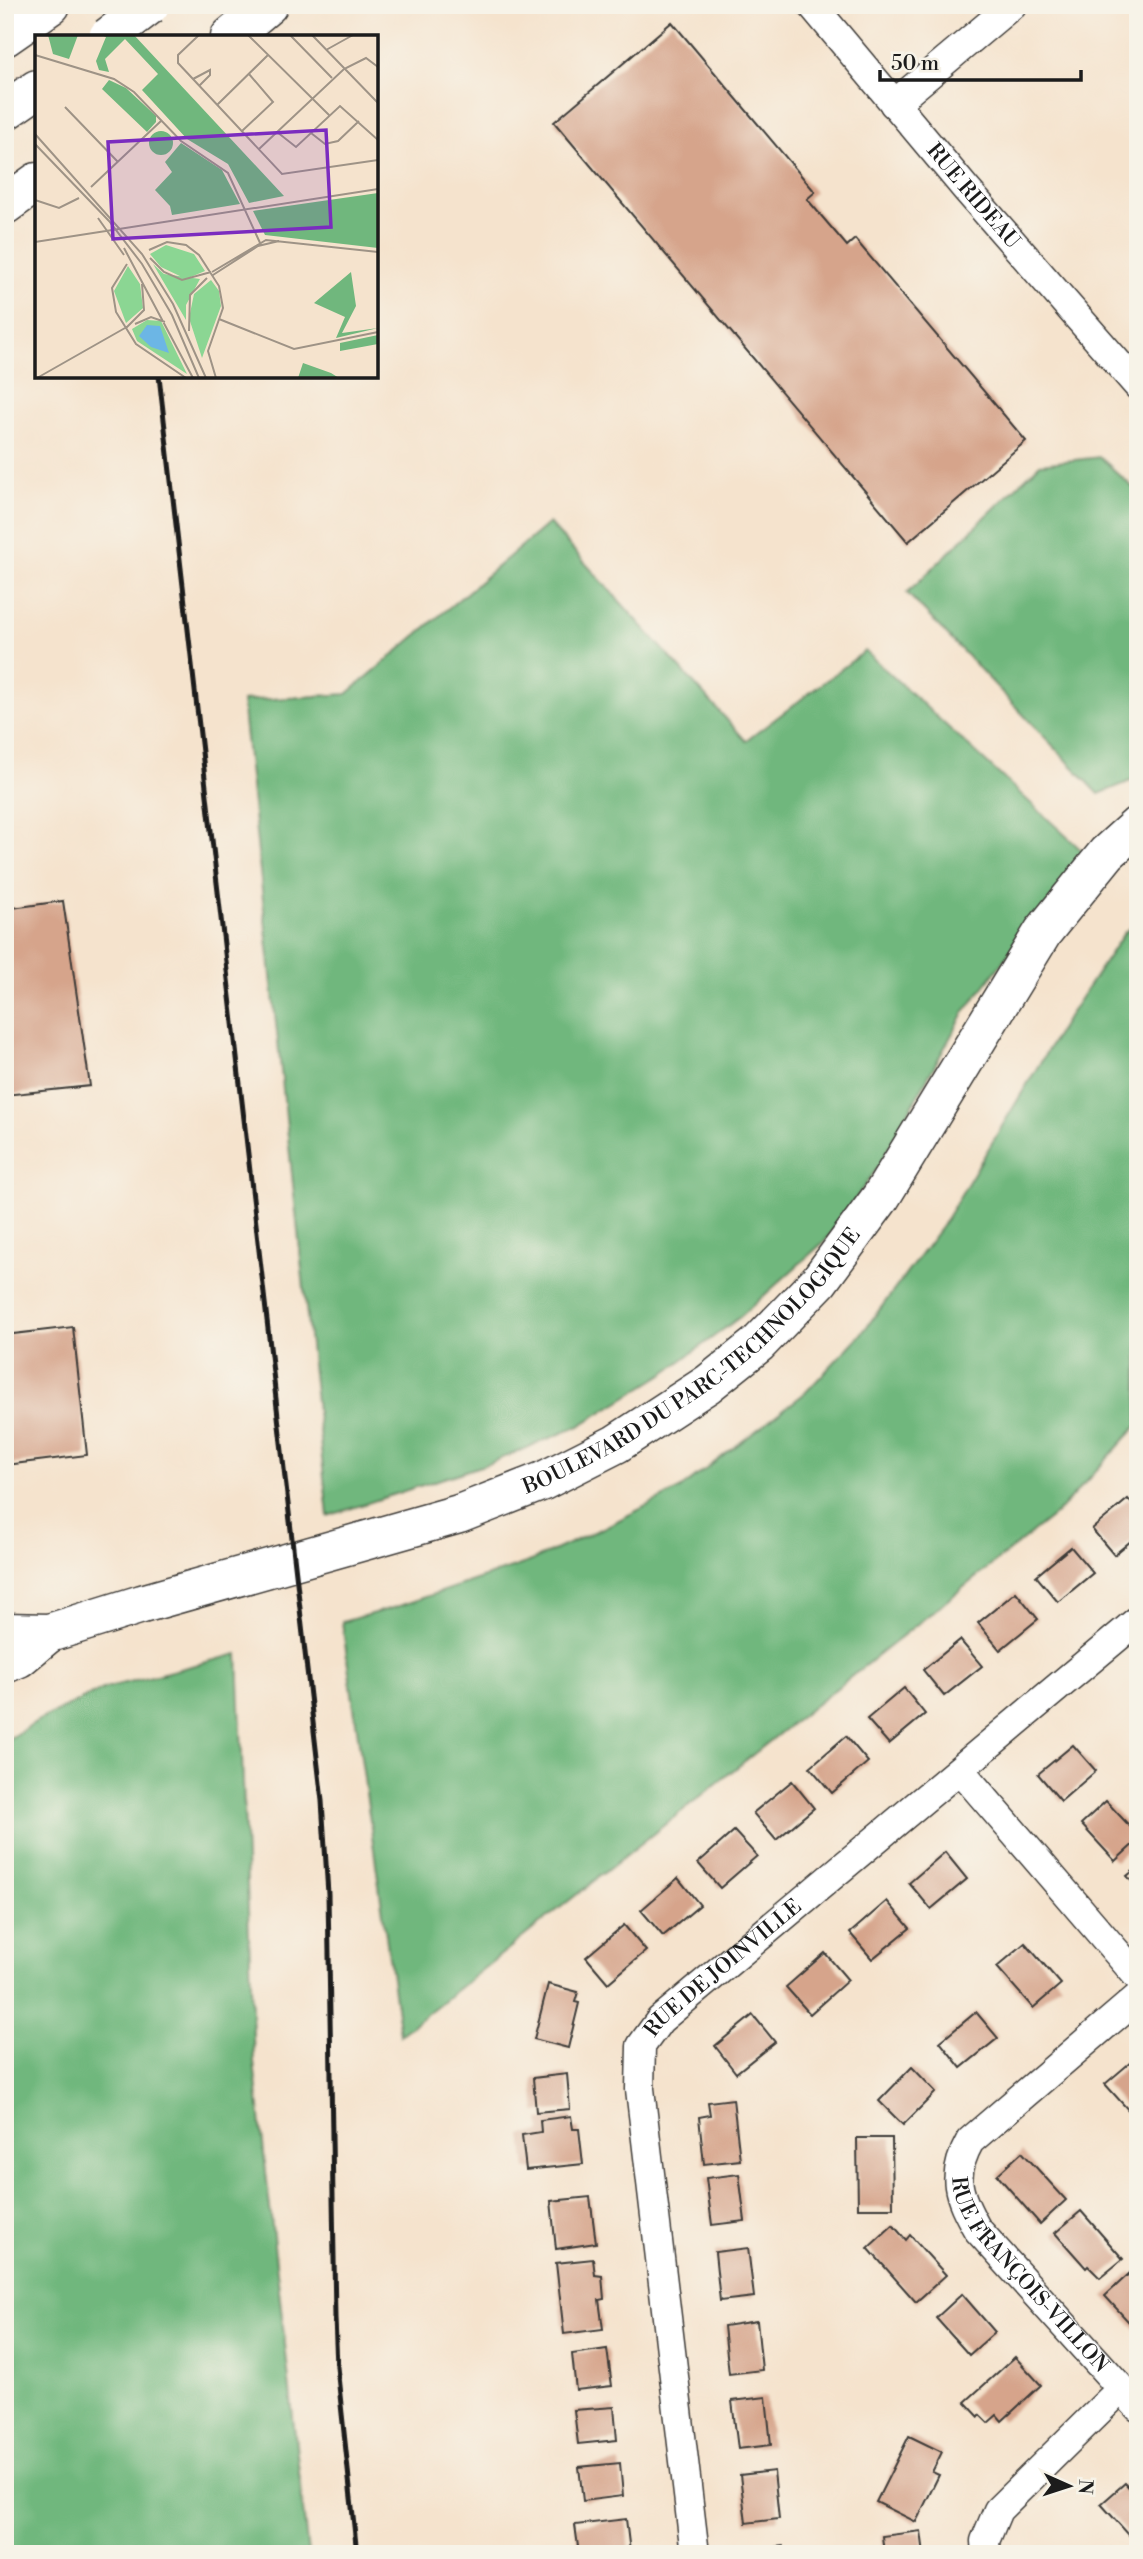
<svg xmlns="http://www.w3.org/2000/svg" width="1143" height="2559" font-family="'Libre Bodoni',serif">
<rect width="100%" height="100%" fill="#f7f3e8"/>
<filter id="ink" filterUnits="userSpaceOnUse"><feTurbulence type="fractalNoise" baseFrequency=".0143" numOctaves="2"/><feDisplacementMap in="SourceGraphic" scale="14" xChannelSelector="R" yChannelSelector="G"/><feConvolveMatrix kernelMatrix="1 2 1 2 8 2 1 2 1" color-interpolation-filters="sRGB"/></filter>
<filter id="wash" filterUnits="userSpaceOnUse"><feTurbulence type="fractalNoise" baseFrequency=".00686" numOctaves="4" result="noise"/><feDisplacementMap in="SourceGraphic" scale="28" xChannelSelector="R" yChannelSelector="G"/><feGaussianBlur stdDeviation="1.57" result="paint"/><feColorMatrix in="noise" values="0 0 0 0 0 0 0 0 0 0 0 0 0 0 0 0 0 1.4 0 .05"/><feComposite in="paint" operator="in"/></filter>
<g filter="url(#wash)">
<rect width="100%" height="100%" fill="#f5e3cd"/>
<!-- forest -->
<g fill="#70b77d" stroke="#466a4c" stroke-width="2">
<polygon points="1100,457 1138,492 1138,778 1099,794 907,593 1040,464"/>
<polygon points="549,523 746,741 865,651 1086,854 965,1011 878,1167 826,1240 740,1317 665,1373 579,1426 490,1463 328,1516 242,701 347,694"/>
<polygon points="1138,922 1138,1425 1057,1513 400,2035 342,1622 396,1607 529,1562 605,1527 680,1489 805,1393 862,1333 942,1226 1064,1023 1124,933"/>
<polygon points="238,1654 254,2062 308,2554 5,2554 5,1741 39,1720 105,1688"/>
</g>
<g id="blocks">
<!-- building -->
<g fill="#d6a48b">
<polygon points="672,22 815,192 807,199 847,246 855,239 1026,441 908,542 554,122"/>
<polygon points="63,901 90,1086 5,1095 5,909"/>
<polygon points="73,1327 87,1455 5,1465 5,1335"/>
<polygon points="1128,1499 1138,1511 1138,1535 1114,1555 1092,1529"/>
<polygon points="1071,1547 1093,1573 1058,1602 1036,1576"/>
<polygon points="1016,1592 1038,1619 1000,1650 978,1623"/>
<polygon points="960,1640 982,1666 944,1696 923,1670"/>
<polygon points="904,1688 925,1714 889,1744 867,1719"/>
<polygon points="846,1736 868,1762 832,1793 810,1767"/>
<polygon points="1073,1745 1096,1771 1061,1801 1038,1774"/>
<polygon points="792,1781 814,1808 776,1840 753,1813"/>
<polygon points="1106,1801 1138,1835 1138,1840 1115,1861 1081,1824"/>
<polygon points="734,1831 757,1856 720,1888 698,1863"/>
<polygon points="945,1852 967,1879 931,1909 909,1883"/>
<polygon points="1138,1867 1138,1889 1127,1876"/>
<polygon points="678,1878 700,1905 663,1936 641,1910"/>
<polygon points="887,1901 910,1928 872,1959 850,1933"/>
<polygon points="624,1925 646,1951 608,1983 586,1957"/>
<polygon points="1025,1943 1061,1984 1033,2008 997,1967"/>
<polygon points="825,1953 848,1980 810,2014 786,1987"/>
<polygon points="548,1984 578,1992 575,2002 579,2003 568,2048 534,2039"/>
<polygon points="976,2012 998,2038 961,2068 940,2042"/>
<polygon points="753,2015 775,2042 736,2073 715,2046"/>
<polygon points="1132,2061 1138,2067 1138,2121 1105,2084"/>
<polygon points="912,2067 936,2092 903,2125 879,2101"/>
<polygon points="567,2074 570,2109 536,2112 533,2078"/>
<polygon points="733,2099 740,2160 704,2164 699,2117 710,2115 708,2102"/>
<polygon points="571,2116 573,2129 579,2129 583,2164 526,2170 522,2135 541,2132 540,2120"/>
<polygon points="857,2138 892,2138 893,2208 858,2208"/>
<polygon points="1022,2152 1066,2200 1040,2224 997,2175"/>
<polygon points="739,2174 745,2221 712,2225 706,2178"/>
<polygon points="590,2197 596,2243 556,2249 551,2201"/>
<polygon points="1081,2211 1123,2259 1100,2278 1088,2266 1086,2268 1055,2233"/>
<polygon points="893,2225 906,2240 910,2235 946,2275 916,2302 868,2248"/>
<polygon points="748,2248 754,2297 720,2301 715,2252"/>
<polygon points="593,2259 595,2275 602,2276 604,2299 599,2300 603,2329 564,2334 556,2263"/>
<polygon points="1131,2272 1138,2280 1138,2332 1105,2296"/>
<polygon points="962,2294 995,2332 969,2355 936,2318"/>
<polygon points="757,2321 762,2370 729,2374 724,2326"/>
<polygon points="607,2349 612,2386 576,2390 572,2354"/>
<polygon points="1015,2357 1041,2385 1002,2421 997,2415 988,2423 980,2415 979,2417 965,2402"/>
<polygon points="766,2397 771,2445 738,2449 732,2401"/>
<polygon points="614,2407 617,2440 578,2444 574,2410"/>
<polygon points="909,2436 942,2452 932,2472 939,2475 916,2522 876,2502"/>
<polygon points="620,2463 623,2496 583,2501 579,2467"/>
<polygon points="774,2471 779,2519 746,2523 740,2475"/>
<polygon points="1125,2483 1138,2498 1138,2545 1101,2504"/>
<polygon points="626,2519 630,2552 579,2554 575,2525"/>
<polygon points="921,2531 924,2554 884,2554 882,2536"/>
<polygon points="783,2546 784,2554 749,2554 749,2550"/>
</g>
</g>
</g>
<g filter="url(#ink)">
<use href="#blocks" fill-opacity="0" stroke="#3d3a37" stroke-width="2"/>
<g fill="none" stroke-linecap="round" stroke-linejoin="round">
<!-- street casing -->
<g stroke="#3d3a37" stroke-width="31">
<g id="street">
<path id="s1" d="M812,5L966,189L1138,386"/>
<polyline points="894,104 1012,5"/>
<polyline points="960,1770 1138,1977"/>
<path id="s2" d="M1138,1997L970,2141C950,2177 958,2195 977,2229L1138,2407"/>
<path id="s3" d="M695,2554L640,2089L641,2046L660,2020L1138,1620"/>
<polyline points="986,2554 985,2541 998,2510 1121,2389"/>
</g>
</g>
<!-- secondary casing -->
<g stroke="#3d3a37" stroke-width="41">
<g id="secondary">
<path id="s4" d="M5,1632L49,1633L142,1604L459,1514L543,1481L616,1444L708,1384L758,1344L819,1281L881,1197L1043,932L1107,853L1138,825"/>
<polyline points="5,1664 19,1658 49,1633"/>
</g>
</g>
<!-- highway casing -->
<g stroke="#3d3a37" stroke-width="41">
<g id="highway">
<polyline points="5,37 51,5"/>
<polyline points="230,37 268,5"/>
<polyline points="5,111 37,89"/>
<polyline points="5,205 37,182"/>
</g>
</g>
<!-- street -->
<use href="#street" stroke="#fff" stroke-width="28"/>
<!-- secondary -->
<use href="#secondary" stroke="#fff" stroke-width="38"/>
<!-- highway -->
<use href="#highway" stroke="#fff" stroke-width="38"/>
<!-- rail -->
<g stroke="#1c1c1c" stroke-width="5">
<polyline points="115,5 119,37"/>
<polyline points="159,376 322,1801 328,1894 335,2318 337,2367 357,2554"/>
</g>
<!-- highway-bridge casing -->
<g stroke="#3d3a37" stroke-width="41" stroke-linecap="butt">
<polyline id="highway-bridge" points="108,37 150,5"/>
</g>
<!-- highway-bridge -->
<use href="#highway-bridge" stroke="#fff" stroke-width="38"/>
</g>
</g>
<g text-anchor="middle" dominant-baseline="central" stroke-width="5" stroke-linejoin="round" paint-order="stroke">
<!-- street labels -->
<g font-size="21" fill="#1c1c1c" stroke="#f7f3e8">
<text stroke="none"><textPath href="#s1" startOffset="250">RUE RIDEAU</textPath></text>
<text stroke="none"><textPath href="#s4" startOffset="754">BOULEVARD DU PARC-TECHNOLOGIQUE</textPath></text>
<text stroke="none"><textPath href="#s3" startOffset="625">RUE DE JOINVILLE</textPath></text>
<text stroke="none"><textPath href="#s2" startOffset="382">RUE FRANÇOIS-VILLON</textPath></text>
</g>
</g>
<!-- overview -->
<g transform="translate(35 35)">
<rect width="343" height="343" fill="#f5e3cd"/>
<path d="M131,210L159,219L170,236L151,244L126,232L115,219ZM118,229L129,239L165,244L151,270V285ZM93,231L105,249L108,273L91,288L79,256ZM176,245L184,256L186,271L167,323L154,283L159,259ZM112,285L126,286L152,339L102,306L97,294Z" fill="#8bd693"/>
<path d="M13,0H43L34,24L18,19ZM66,0H99L249,161L214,168L193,129L152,104L107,55L123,39L90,4L70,24L74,37L64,35L61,26L71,2ZM74,45L91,53L121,81V87L112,97L67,54ZM114 108a12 12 0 1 1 24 0a12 12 0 1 1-24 0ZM146,108L187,135L205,169L137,180L135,171L120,155L137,137L130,127ZM343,158V213L230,200L218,176ZM316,237L321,271L307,298L343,293L301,303L310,282L279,268ZM343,300V309L305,316V308ZM268,328L296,338L304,343H263Z" fill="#70b77d"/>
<path d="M112,290L125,291L134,318L116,312L104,301Z" fill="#6cb6e5"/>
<path fill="none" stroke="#9e9386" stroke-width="2" d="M164,0L143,20V28L247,139L343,125M213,0L294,80M255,0L297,43M277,0L343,68M291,15L318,0M0,20L79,44L99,57L146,106L193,138L226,210M158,44L175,35V40L164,51M182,70L233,20M30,72L83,127M207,96L238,67L214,39M242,97L261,112L305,71L343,105M276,98L290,109L303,106L324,86M0,99L107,219L138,269L171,343M0,109L74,186L107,229L137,280L164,343M224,114L309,34L331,23L343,32M56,152L126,86M0,165L24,173L44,163M63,183L89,220M0,207L343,154M89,213L158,343M114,215L132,207L151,210L164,220L184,251L188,273L173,316L181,343M115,223L129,237L147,245L176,237M92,229L77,253L81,277L101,309L151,343M177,237L231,205L343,217M178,240L223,211L244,206M184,284L259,314L343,297M100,289L116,282L130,287M91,293L109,275L107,249M154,296L155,260L172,243M2,343L90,293"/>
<path fill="#7b2cbf" fill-opacity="0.15" stroke="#7b2cbf" stroke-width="3.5" d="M291,95L296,192L78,204L73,107Z"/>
<rect width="343" height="343" fill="none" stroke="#1c1c1c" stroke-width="3.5"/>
</g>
<!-- margin -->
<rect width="1143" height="2559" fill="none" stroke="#f7f3e8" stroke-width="28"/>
<!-- north arrow -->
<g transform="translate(1069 2486) rotate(93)" stroke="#f7f3e8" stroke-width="5" paint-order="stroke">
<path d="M0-5L12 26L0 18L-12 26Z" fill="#1c1c1c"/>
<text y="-10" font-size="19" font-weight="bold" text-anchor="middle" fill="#1c1c1c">N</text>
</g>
<!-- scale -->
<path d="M880 70v10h201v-10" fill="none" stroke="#1c1c1c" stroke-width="3.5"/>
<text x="891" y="70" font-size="21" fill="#1c1c1c" stroke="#f7f3e8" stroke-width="5" paint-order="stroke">50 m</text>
</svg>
